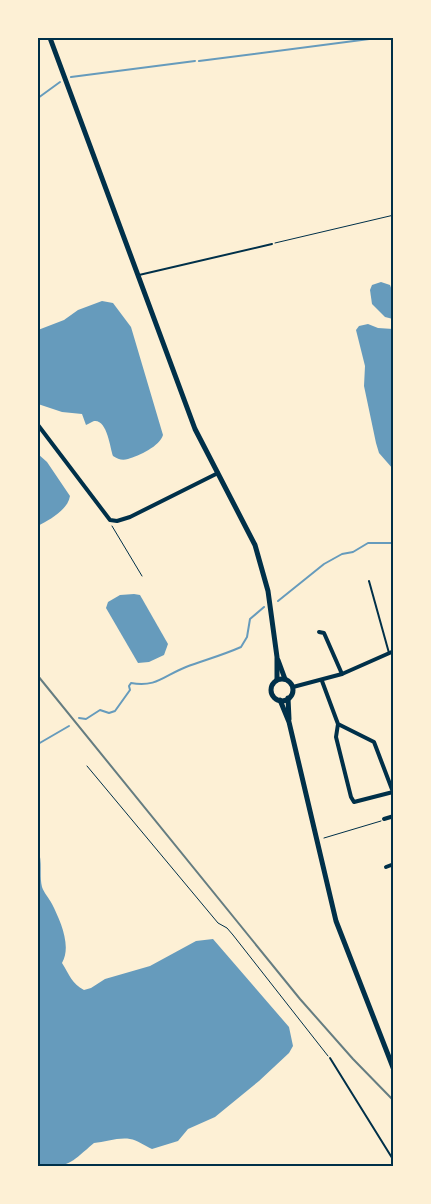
<svg xmlns="http://www.w3.org/2000/svg" width="431" height="1204" font-family="'Open Sans',sans-serif">
<rect width="100%" height="100%" fill="#fdf0d5"/>
<!-- water -->
<g fill="#669bbc">
<polygon points="381,282 390,285 393,293 393,319 385,317 372,304 370,290 372,285"/>
<path d="M102,301L113,303L131,327L163,435C160,446 139,456 128,459C122,461 118,459 113,456C110,447 107,419 94,421C91,422 89,424 86,425L82,414L62,412L38,404V330L64,320L78,310Z"/>
<polygon points="368,324 378,328 393,329 393,469 379,453 376,443 364,386 365,366 356,330 359,326"/>
<path d="M38,454L47,462L70,496C68,510 49,520 38,526Z"/>
<polygon points="134,594 140,595 168,644 164,655 149,662 138,663 106,608 108,602 120,595"/>
<path d="M38,849C43,863 39,874 42,887C44,893 49,898 52,904C60,920 72,946 62,963C69,974 72,984 84,990L91,988L105,979L150,966L196,941L213,939L289,1027L293,1046L289,1053L259,1081L215,1117L188,1129L178,1141L152,1149C145,1146 137,1140 130,1139C119,1137 105,1142 94,1143C69,1164 71,1167 38,1166Z"/>
</g>
<g fill="none" stroke-linecap="round" stroke-linejoin="round">
<!-- stream -->
<g stroke="#669bbc" stroke-width="2">
<polyline points="199,61 377,38"/>
<polyline points="71,77 195,61"/>
<polyline points="38,98 60,82"/>
<polyline points="278,601 324,564 342,554 353,552 368,543 394,543"/>
<path d="M79,718L86,719L100,710L109,713L115,711L130,690L129,686L131,683C156,688 165,675 186,667C205,660 223,655 241,647L247,637L250,619L264,607"/>
<polyline points="38,744 69,726"/>
</g>
<!-- path -->
<g stroke="#003049" stroke-width="1">
<polyline points="275,243 394,215"/>
<polyline points="112,526 142,576"/>
<polyline points="87,766 218,923 227,928 233,935 328,1056"/>
<polyline points="324,838 381,821"/>
</g>
<!-- service -->
<g stroke="#003049" stroke-width="2">
<polyline points="139,275 272,244"/>
<polyline points="369,581 389,653"/>
<polyline points="330,1058 394,1161"/>
</g>
<!-- minor -->
<g stroke="#003049" stroke-width="4">
<polyline points="38,425 110,520 117,521 130,517 218,473"/>
<polyline points="319,632 324,633 342,674"/>
<polyline points="322,681 338,724 336,737 351,797 354,802 393,792 374,742 338,724"/>
<polyline points="293,687 342,674 394,651"/>
<polyline points="384,819 394,816"/>
<polyline points="386,867 394,864"/>
</g>
<!-- secondary -->
<g stroke="#003049" stroke-width="5">
<polyline points="50,38 195,429 255,545 268,591 277,657 277,680"/>
<polyline points="278,660 285,679"/>
<circle cx="282" cy="690" r="11"/>
<polyline points="288,698 289,719"/>
<polyline points="280,700 289,722 336,921 394,1070"/>
</g>
<!-- rail -->
<polyline stroke="#657d81" stroke-width="2" points="38,676 300,999 353,1059 394,1101"/>
</g>
<!-- border -->
<rect width="431" height="1204" fill="none" stroke="#fdf0d5" stroke-width="78"/>
<rect x="39" y="39" width="353" height="1126" fill="none" stroke="#003049" stroke-width="2"/>
</svg>
